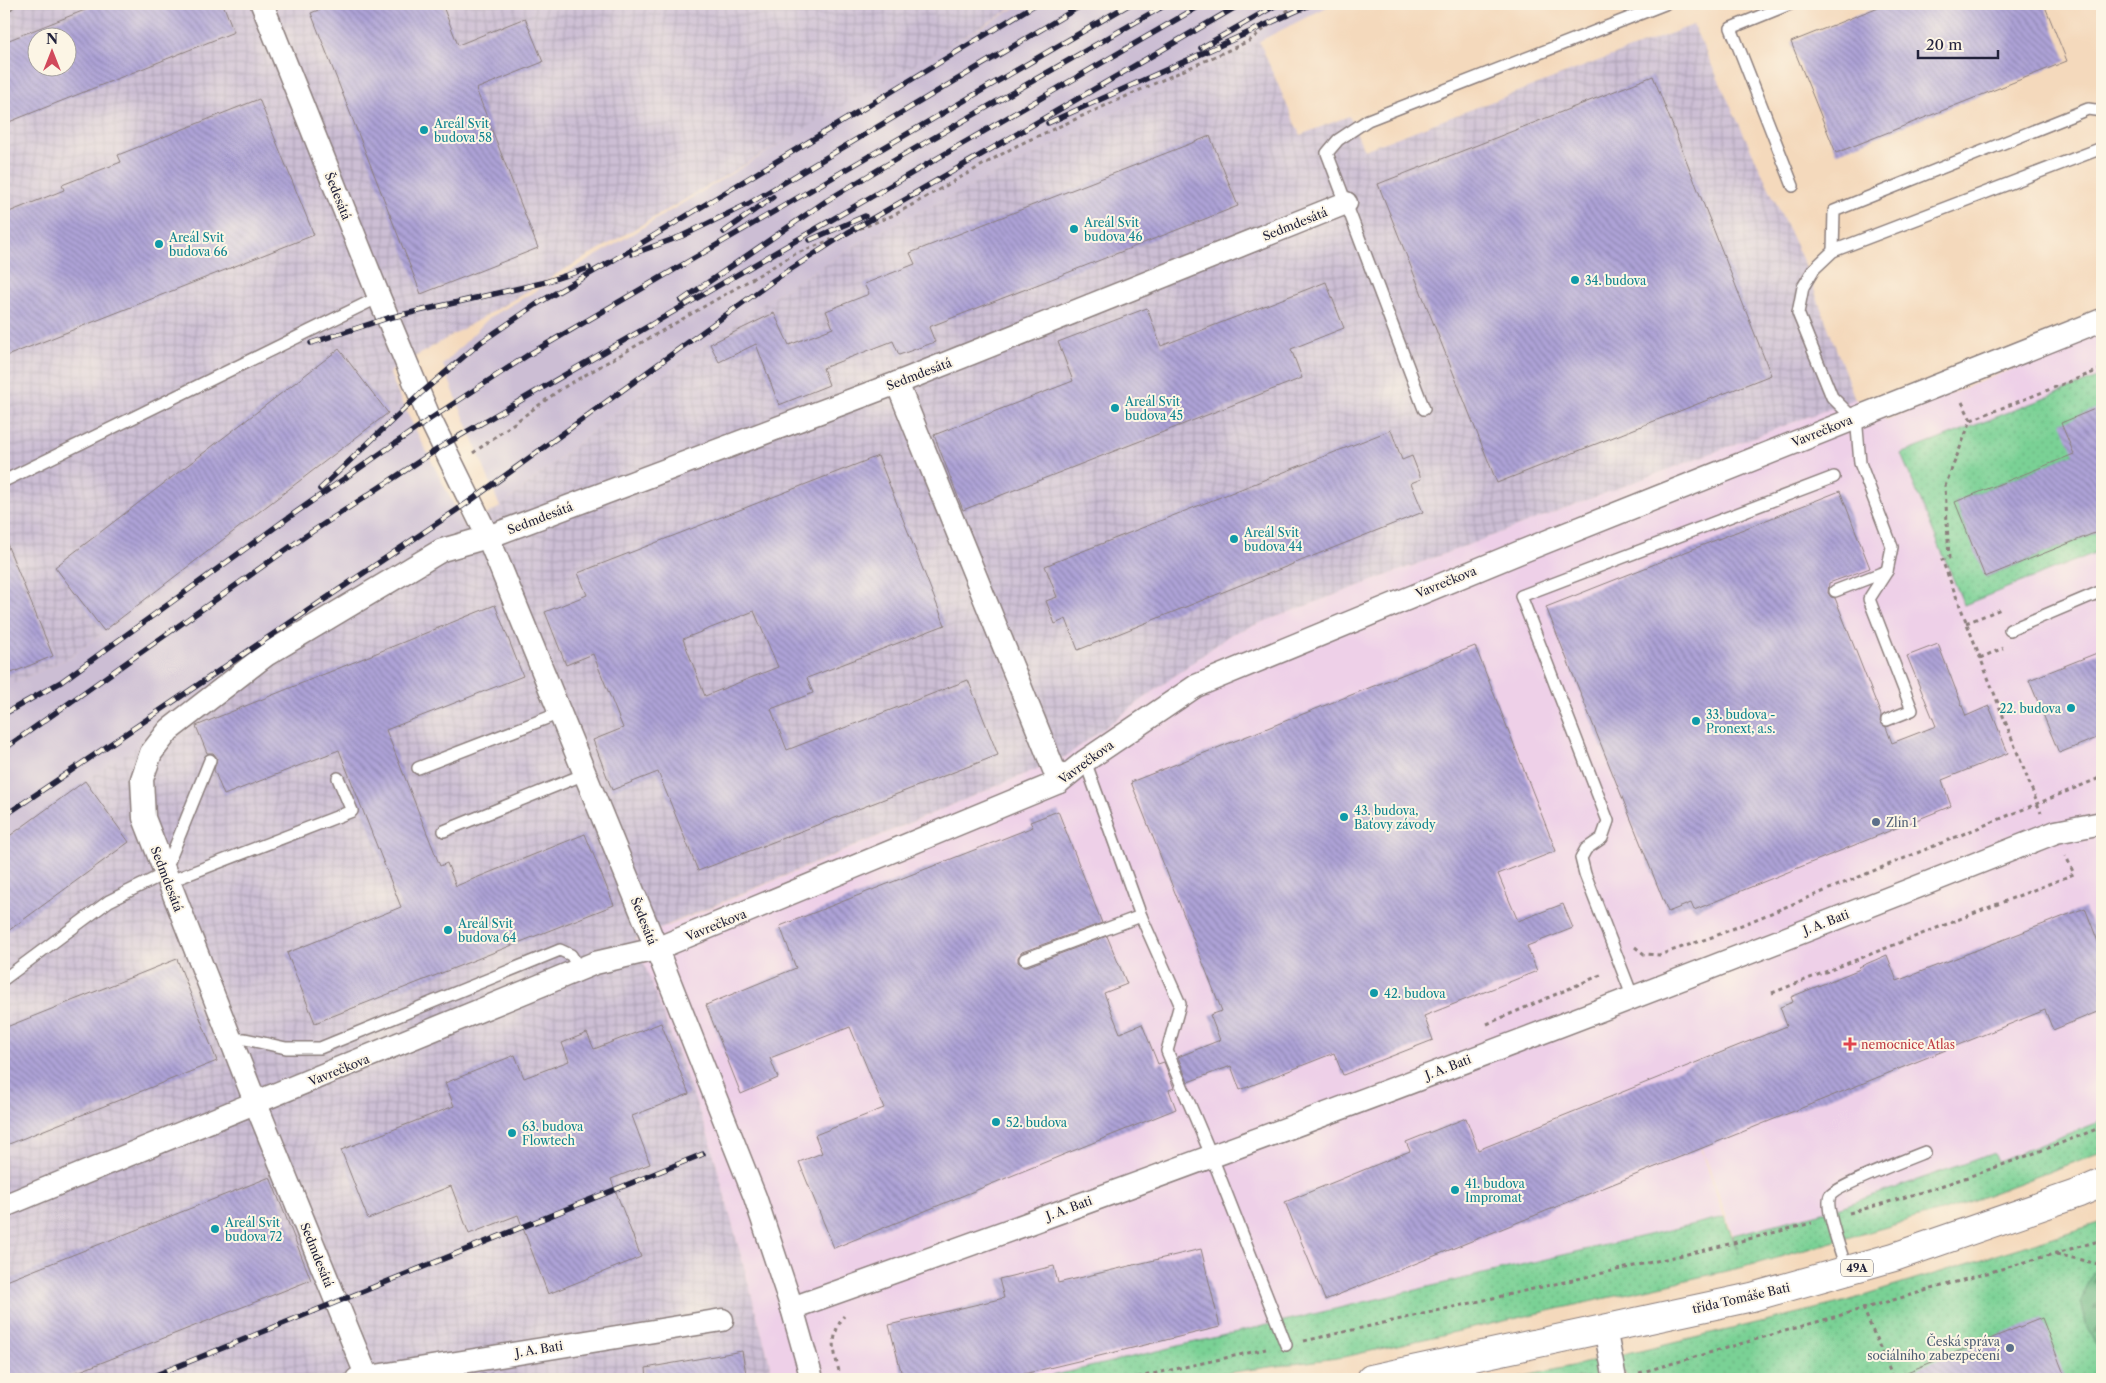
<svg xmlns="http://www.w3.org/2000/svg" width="2106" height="1383" font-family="'Libre Caslon Text',serif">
<defs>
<pattern id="industrial-grid" width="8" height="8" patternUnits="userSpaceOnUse" patternTransform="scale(1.25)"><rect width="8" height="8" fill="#ccbed4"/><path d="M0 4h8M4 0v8" fill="none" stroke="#afa3b7"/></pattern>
<pattern id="grass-dots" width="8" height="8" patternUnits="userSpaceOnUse" patternTransform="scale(1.25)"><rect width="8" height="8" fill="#7ad195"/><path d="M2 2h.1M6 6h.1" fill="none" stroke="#69b381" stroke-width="1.8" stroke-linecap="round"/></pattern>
<pattern id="forest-firs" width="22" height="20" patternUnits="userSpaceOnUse" patternTransform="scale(1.25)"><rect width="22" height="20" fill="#63b37e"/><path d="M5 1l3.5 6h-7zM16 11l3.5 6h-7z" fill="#519168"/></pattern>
<pattern id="building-back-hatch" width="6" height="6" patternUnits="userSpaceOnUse" patternTransform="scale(1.25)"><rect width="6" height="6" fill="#aea3d7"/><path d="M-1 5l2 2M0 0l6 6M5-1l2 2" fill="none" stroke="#8d84b0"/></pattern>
</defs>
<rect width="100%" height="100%" fill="#fcf5e5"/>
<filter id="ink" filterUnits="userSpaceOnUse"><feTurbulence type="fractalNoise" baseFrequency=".02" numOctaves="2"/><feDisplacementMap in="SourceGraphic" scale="10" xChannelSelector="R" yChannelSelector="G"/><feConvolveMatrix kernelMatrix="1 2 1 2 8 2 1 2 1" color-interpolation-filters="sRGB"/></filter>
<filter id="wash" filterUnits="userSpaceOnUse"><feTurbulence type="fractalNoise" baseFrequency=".0096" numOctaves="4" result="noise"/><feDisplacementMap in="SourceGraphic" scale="20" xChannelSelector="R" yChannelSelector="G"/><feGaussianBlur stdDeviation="1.12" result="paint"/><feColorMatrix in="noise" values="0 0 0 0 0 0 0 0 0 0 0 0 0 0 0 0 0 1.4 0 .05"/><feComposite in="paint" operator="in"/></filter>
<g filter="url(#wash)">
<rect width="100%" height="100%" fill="#f4d9bc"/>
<!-- built -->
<polygon fill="#eed0e8" points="2102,332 2102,1121 1998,1161 1994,1154 1835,1209 1733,1235 1682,1091 1724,1217 1043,1379 774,1379 710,1141 635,940 1065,757 1231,634 1855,399 1887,420"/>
<!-- industrial -->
<g fill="url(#industrial-grid)" fill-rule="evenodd">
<path d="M4,4H1020L389,372L402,403L221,546L69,658L4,687ZM38,38H68V68H38Z"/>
<polygon points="1693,25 1804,263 1855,399 1231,634 1065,757 635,939 710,1141 774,1379 4,1379 4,840 109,764 465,527 500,507 645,389 777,294 866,239 1259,41 1300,135 1349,116 1364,150"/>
</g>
<!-- railway -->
<g fill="#ccbed4">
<polygon points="1022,4 1333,4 866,239 777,294 645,389 500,507 443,365 489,318 601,253 844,105"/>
<polygon points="402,403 465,527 85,781 4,840 4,687 69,658 221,546"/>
</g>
<!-- grass -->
<g fill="url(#grass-dots)" stroke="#4e7a68">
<polygon points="2102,376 2102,443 1955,502 1986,577 2102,530 2102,550 1964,605 1901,454"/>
<polygon points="2102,1121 2102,1152 1947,1210 1744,1267 1344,1357 1181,1379 1039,1379 1724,1217 1739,1254 1733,1235 1835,1209 1994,1153 1998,1161"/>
<polygon points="2102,1222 2102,1379 1628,1379 1625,1372 1591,1379 1512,1379 1636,1352 1844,1302"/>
</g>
<!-- forest -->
<polygon fill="url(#forest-firs)" stroke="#426a5c" points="2102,1267 2102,1357 2087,1328 2081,1302 2093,1272"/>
<g id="blocks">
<!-- building -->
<g fill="url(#building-back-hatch)" fill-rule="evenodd">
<path d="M100,4H223L234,32L4,124V42ZM38,38H68V68H38Z"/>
<polygon points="333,4 442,4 458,45 525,18 543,62 476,89 538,248 421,294 311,13"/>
<polygon points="1886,4 2044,4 2067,61 1836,153 1791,42"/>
<polygon points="1653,76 1771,375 1497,483 1378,184"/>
<polygon points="259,99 314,235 4,357 4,214 64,190 62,185 121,162 118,155"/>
<polygon points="1210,136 1238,206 929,327 935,342 899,355 893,341 823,368 829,385 779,405 756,344 719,362 710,344 774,313 789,345 833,328 826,311 869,294 864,284 915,264 910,253"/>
<polygon points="1326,282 1344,328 1291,349 1302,378 963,510 934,435 1073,381 1058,342 1147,308 1161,346"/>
<polygon points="339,349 388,413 104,631 55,567"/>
<polygon points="2102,406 2102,530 1985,577 1955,502 2074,454 2061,423"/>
<polygon points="1391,430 1402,460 1412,456 1421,479 1411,483 1423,512 1078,650 1066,619 1055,624 1046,601 1057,597 1045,566"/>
<path d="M878,456L945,625L807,678L813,693L771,709L787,750L968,680L998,755L698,871L658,772L612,790L593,740L623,728L593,654L566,665L545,612L587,595L578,573ZM754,611L778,667L705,696L683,639Z"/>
<polygon points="1840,491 1870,568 1829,583 1828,593 1831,597 1835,598 1881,715 1880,722 1886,727 1892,743 1936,726 1907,656 1938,644 1966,716 1989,706 2008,753 1942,780 1951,806 1694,910 1691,903 1668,912 1546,607"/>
<polygon points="4,537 53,656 4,676"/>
<polygon points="495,605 523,676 386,730 440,866 447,863 456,886 585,834 614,905 315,1023 287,953 401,907 339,750 224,795 214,770 217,758 213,753 207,753 196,726"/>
<polygon points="1475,646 1556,851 1498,874 1518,921 1563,904 1573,928 1527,946 1537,971 1424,1016 1433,1040 1343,1075 1334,1053 1240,1090 1231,1066 1188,1082 1178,1057 1220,1040 1210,1015 1222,1011 1131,782"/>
<polygon points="2102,651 2102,736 2059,753 2029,680"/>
<polygon points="85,781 129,842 4,934 4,840"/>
<polygon points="1058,811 1102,923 1022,952 1018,957 1018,962 1023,966 1028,966 1107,936 1127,984 1104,993 1120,1033 1142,1024 1158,1064 1164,1062 1174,1088 1169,1090 1176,1109 834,1248 799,1162 822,1153 815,1135 884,1108 850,1027 770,1058 778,1078 741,1094 706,1005 796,968 780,926 1033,827 1030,822"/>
<polygon points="2085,908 2102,952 2102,1010 2053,1030 2045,1010 1325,1300 1285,1202 1410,1151 1406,1142 1466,1118 1478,1150 1787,1026 1780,1007 1793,1002 1791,997 1860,969 1859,967 1887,955 1897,981"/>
<polygon points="177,959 217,1061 4,1146 4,1028"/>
<polygon points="661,1023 689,1094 632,1116 650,1164 611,1179 641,1257 548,1294 518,1215 469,1234 451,1186 368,1219 341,1150 454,1106 445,1083 515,1055 524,1078 569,1061 562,1043 587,1033 594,1049"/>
<polygon points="270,1177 311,1280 60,1379 4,1379 4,1282"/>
<polygon points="1201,1249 1220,1327 1003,1379 903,1379 889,1325 1004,1298 999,1279 1054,1266 1058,1283"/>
<polygon points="2042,1318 2066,1379 1892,1379 1892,1378"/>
<polygon points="742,1351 747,1379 647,1379 646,1368"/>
</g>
</g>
</g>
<g filter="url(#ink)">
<use href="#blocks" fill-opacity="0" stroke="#8b7e7c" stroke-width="1"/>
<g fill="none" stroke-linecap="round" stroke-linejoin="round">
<!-- service casing -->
<g stroke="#8b7e7c" stroke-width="14">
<g id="service">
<polyline points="1790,4 1731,28 1793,186"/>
<polyline points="4,5 8,4"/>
<polyline points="1833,251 1834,211 2088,109 2102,111"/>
<polyline points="1424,409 1327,153 1338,140 1368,120 1665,4"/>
<polyline points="4,481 379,297"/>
<polyline points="1887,571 1892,547 1860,463 1857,428 1853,418 1832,397 1798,313 1803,287 1814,269 1833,251 2102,148"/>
<polyline points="1835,591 1887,571 1869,599 1912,710 1887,720"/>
<polyline points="2010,630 2102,591"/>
<polyline points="418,768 560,713"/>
<polyline points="444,831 585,774"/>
<polyline points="168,882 352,811 338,778"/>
<polyline points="1141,916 1180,1004 1167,1051 1212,1157 1286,1345"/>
<polyline points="1025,959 1141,916 1085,761"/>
<polyline points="4,979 109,901 164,874 210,760"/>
<polyline points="1633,998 1585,874 1581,858 1586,849 1602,838 1608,821 1521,596 1834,477"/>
<polyline points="229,1039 245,1039 286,1048 320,1048 560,950 571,955 580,970"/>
<path d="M1847,1271C1843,1257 1824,1208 1830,1196C1835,1187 1910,1158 1925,1152"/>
</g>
</g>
<!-- minor casing -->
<g stroke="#8b7e7c" stroke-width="25">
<g id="minor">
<polyline points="262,4 379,297 430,419 488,537 659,955 755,1197 792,1308 812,1379"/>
<polyline points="897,383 1059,782"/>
<polyline points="4,1206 595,963 656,949 1059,782 1085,761 1196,686 1523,551 2102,320"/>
<path d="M792,1308C1217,1158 1637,999 2056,832L2102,823"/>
<polyline points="1605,1329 1615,1379"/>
<polyline points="367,1377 256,1104 144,818 142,779 151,753 169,730 266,655 442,550 488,537 897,383 1346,203"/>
<polyline points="357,1379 722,1320"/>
</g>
</g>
<!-- primary casing -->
<g stroke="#8b7e7c" stroke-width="30">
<polyline id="primary" points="1371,1379 1752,1297 1894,1257 2079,1193 2102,1183"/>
</g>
<!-- path -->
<g stroke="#8b7e7c" stroke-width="3" stroke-dasharray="4 4" stroke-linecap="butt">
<polyline points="1962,402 1971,420 1945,486 1949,558 1942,560 2041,813"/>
<polyline points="1971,420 2102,369"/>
<polyline points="473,453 561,389 795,254 894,215 1018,145 1249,41 1296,4"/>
<polyline points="1966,623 2001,609"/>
<polyline points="1980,658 2003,648"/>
<polyline points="1635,947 1644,954 1659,955 1715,936 2102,777"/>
<polyline points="1772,993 2074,874 2066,856"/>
<polyline points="1487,1024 1603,974"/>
<path d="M1849,1213C1936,1190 2019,1160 2102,1127"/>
<polyline points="2056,1254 2102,1265"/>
<polyline points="1863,1308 1893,1378"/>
<polyline points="1304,1341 1709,1249 1812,1223"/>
<polyline points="1639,1373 2102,1240"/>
<path d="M841,1379C835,1355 828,1338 844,1316"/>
<polyline points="1130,1379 1266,1349"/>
</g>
<!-- service -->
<use href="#service" stroke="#fff" stroke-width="11"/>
<!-- minor -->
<use href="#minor" stroke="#fff" stroke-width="22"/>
<!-- primary -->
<use href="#primary" stroke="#fff" stroke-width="28"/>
<!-- rail casing -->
<g stroke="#22223b" stroke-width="5.5">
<g id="rail">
<polyline points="1201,48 1278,4"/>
<polyline points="1048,123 1312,4"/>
<polyline points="910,196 1241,4"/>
<polyline points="724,232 773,197"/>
<polyline points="810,240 865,216"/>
<polyline points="632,254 682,236 748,204 1084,4"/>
<polyline points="681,301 826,201 881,168 1167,4"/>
<polyline points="311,343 388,318 542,283 589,268"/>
<polyline points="320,489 420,394 481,342 540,302 612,261 1036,4"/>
<polyline points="4,714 61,682 292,515 430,419 528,355 1130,4"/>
<polyline points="4,749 307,535 444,445 1203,4"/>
<polyline points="4,816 470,501 774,280 847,233 917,193"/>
<polyline points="146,1379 703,1154"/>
<polyline points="465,1379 503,1375"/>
</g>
</g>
<!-- rail -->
<use href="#rail" stroke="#fcf5e5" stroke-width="4" stroke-dasharray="11" stroke-linecap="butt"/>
</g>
</g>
<!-- markers -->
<g fill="#0f9aa8" stroke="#fcf5e5" stroke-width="2">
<circle cx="424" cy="130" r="5"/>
<circle cx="1074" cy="229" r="5"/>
<circle cx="159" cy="244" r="5"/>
<circle cx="1575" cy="280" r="5"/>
<circle cx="1115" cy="408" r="5"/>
<circle cx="1234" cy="539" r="5"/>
<circle cx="2071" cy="708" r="5"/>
<circle cx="1696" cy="721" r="5"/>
<circle cx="1344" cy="817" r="5"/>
<circle cx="448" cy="930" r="5"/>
<circle cx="1374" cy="993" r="5"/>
<circle cx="996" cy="1122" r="5"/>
<circle cx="512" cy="1133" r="5"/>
<circle cx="1455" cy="1190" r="5"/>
<circle cx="215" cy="1229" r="5"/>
</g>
<g fill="#5c6f8a" stroke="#fcf5e5" stroke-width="2">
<circle cx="1876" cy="822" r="5"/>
<circle cx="2010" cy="1348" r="5"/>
</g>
<path fill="#e0444e" stroke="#fcf5e5" stroke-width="2" d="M1847.5 1036.5h5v5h5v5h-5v5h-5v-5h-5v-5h5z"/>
<g text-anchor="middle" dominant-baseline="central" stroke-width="4" stroke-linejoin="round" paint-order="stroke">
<!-- shield labels -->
<rect fill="#fcf5e5" stroke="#63616e" stroke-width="1" x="1841" y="1259.5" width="32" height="17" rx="4"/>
<g font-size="11" font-weight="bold" fill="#22223b">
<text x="1857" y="1268">49A</text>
</g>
<!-- culture labels -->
<g font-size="12" fill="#0d838f" stroke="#fcf5e5" text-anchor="start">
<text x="434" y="123">Areál Svit<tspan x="434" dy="14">budova 58</tspan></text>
<text x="1084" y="222">Areál Svit<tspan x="1084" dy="14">budova 46</tspan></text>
<text x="169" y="237">Areál Svit<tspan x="169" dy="14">budova 66</tspan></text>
<text x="1585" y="280">34. budova</text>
<text x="1125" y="401">Areál Svit<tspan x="1125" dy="14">budova 45</tspan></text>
<text x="1244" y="532">Areál Svit<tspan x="1244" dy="14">budova 44</tspan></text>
<text x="2061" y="708" text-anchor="end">22. budova</text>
<text x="1706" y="714">33. budova -<tspan x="1706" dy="14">Pronext, a.s.</tspan></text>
<text x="1354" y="810">43. budova,<tspan x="1354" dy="14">Baťovy závody</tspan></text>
<text x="458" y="923">Areál Svit<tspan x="458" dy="14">budova 64</tspan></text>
<text x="1384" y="993">42. budova</text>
<text x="1006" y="1122">52. budova</text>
<text x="522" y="1126">63. budova<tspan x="522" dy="14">Flowtech</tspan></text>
<text x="1465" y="1183">41. budova<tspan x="1465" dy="14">Impromat</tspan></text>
<text x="225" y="1222">Areál Svit<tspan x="225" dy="14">budova 72</tspan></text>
</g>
<!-- street labels -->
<g font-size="12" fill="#22223b" stroke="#fcf5e5">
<text transform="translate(338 196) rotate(68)">Šedesátá</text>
<text transform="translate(1295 224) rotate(-22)">Sedmdesátá</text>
<text transform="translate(919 374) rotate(-21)">Sedmdesátá</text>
<text transform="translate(1822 431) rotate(-22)">Vavrečkova</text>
<text transform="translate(540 518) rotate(-21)">Sedmdesátá</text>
<text transform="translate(1446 582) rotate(-22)">Vavrečkova</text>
<text transform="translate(1086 762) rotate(-36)">Vavrečkova</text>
<text transform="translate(167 879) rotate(69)">Sedmdesátá</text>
<text transform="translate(644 921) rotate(68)">Šedesátá</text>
<text transform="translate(1826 922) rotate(-21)">J. A. Bati</text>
<text transform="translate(716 925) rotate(-22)">Vavrečkova</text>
<text transform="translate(1448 1067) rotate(-21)">J. A. Bati</text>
<text transform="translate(339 1070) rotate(-22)">Vavrečkova</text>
<text transform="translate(1069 1208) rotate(-20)">J. A. Bati</text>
<text transform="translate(317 1255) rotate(68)">Sedmdesátá</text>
<text transform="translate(1741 1298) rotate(-13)">třída Tomáše Bati</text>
<text transform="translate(539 1349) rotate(-9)">J. A. Bati</text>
</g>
<!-- service labels -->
<g font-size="12" fill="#4e5e75" stroke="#fcf5e5" text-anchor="start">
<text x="1886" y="822">Zlín 1</text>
<text x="2000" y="1341" text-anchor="end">Česká správa<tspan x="2000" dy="14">sociálního zabezpečení</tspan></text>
</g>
<!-- health labels -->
<g font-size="12" fill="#be3a42" stroke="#fcf5e5" text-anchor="start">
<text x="1861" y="1044">nemocnice Atlas</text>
</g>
</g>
<!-- margin -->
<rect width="2106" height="1383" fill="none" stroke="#fcf5e5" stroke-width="20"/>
<!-- north arrow -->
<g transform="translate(52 52)"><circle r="24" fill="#fcf5e5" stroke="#a5a1a1"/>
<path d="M0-4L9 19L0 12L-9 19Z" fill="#d1495b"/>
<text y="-8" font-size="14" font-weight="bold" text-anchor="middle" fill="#22223b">N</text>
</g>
<!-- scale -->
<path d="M1918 50v8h80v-8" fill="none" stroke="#22223b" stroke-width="2.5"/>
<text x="1926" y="50" font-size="15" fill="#22223b" stroke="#fcf5e5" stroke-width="4" paint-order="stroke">20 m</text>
</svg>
